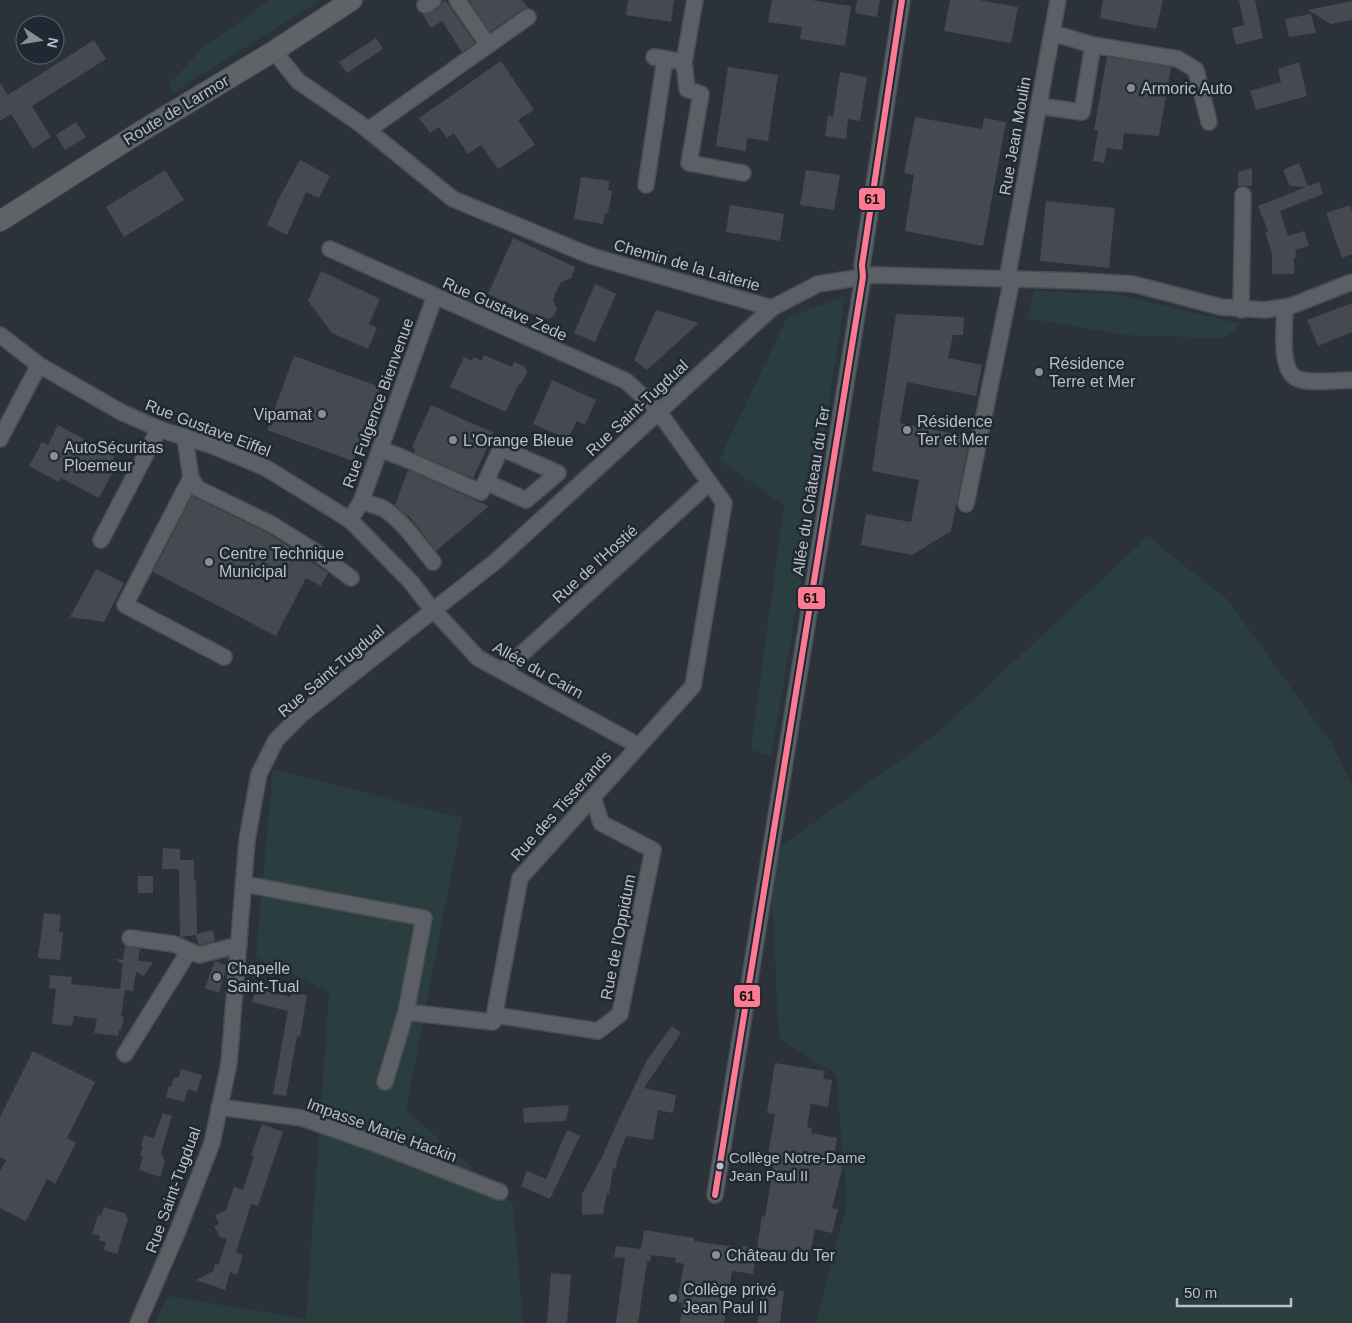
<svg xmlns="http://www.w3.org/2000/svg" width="1352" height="1323" font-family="Arial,sans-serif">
<rect width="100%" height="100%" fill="#2c3239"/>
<!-- green -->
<g fill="#2a3d3f">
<polygon points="270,0 321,0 174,92 169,84 203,48"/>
<polygon points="1034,291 1114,294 1238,323 1234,332 1222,338 1124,335 1027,318"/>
<polygon points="845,296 815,499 771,757 751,749 784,505 719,460 787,318"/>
<polygon points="1146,535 1227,599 1332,744 1352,785 1352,1323 816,1323 847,1203 836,1075 779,1038 770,854 935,735 1140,544"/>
<polygon points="273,769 462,818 406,1110 513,1204 523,1323 154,1323 168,1296 306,1319 329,992 256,957"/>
</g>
<!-- building -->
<g fill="#464a50">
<polygon points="445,0 475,43 462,52 442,21 431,28 423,15 438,8"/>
<polygon points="471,0 522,0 528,8 523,9 490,32 469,1"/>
<polygon points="628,0 674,0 671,22 626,15"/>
<polygon points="772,0 811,0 851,6 845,46 800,39 802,27 768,22"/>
<polygon points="857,0 880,0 877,17 855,13"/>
<polygon points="950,0 979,0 1018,7 1011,43 944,31"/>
<polygon points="1103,0 1163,0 1156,29 1100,18"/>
<polygon points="1239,0 1255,0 1263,38 1236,45 1232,28 1244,25"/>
<polygon points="1352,1 1352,20 1331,24 1308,10"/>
<polygon points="1311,14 1316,33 1289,37 1285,19"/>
<polygon points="376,38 383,49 347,73 339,62"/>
<polygon points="94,40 106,59 32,106 51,137 33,149 11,114 0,121 0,83 8,95"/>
<polygon points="1107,57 1171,67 1159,136 1124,133 1122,150 1107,148 1104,163 1093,161 1098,130 1094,130"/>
<polygon points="501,61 534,110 518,120 535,145 498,169 481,145 468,154 454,133 447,138 439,127 430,133 419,118"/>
<polygon points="1299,62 1307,96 1256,110 1250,91 1281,82 1278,69"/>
<polygon points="728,67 778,75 768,141 747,138 746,151 716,146"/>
<polygon points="840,72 867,77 860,121 848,119 846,139 825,136 828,116 833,117"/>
<polygon points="915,117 982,129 984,118 1006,122 983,246 905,231 914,175 904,173"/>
<polygon points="76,122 86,137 65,150 56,135"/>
<polygon points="300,160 330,176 319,198 306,192 287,235 267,225 279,198"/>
<polygon points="1299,163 1308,186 1319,182 1323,194 1280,211 1288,236 1304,231 1309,246 1295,250 1297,257 1294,258 1294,274 1272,274 1272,254 1265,232 1268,231 1258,206 1306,187 1290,186 1283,170"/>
<polygon points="1252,168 1252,186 1238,186 1238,172"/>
<polygon points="165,170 184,200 124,237 106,207"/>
<polygon points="806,170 840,175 834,210 800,205"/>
<polygon points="581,177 610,181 608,190 612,191 608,213 605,213 603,224 574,219"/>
<polygon points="1046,201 1115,208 1109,268 1040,261"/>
<polygon points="730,205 784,214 780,241 726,232"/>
<polygon points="1350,205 1352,212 1352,254 1342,258 1326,213"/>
<polygon points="513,238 575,267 571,278 561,282 553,299 557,309 554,316 545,320 488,294"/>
<polygon points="321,271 380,299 369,324 377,328 368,349 332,333 308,301"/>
<polygon points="595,284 616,294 595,342 574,333"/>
<polygon points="1352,303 1352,332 1318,346 1307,320"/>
<polygon points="656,310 699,323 647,370 634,360"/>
<polygon points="896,314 964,317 963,335 953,335 948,358 982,365 976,396 907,382 900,423 970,437 951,531 912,555 861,545 866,514 911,522 919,480 872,471"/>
<polygon points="484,355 512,367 514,362 525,367 527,372 521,384 519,383 506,412 450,387 464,357 472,361 474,357 482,361"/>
<polygon points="294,356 380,387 353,461 267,430"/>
<polygon points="552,380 596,400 585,425 577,421 568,439 533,424"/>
<polygon points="431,405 494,433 473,478 414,453 415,449 412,447"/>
<polygon points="58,425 115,456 111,463 116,466 99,498 61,478 59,482 29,466 42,442 48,445"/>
<polygon points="408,470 477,501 489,506 436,551 409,516 407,516 395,505"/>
<polygon points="192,496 268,533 328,573 321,586 306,578 276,636 153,572"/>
<polygon points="96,569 124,583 104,622 70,617"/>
<polygon points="163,848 180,849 180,860 194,860 194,880 196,880 197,934 213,930 215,941 200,945 198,944 196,935 180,937 179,869 162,869"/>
<rect x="138" y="876" width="15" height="17"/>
<polygon points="44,913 61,915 59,932 63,932 60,960 38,958"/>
<polygon points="125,946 140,949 138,961 153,962 144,976 136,972 133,991 125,990 121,1016 124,1017 121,1030 119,1030 118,1036 94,1033 97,1019 74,1016 72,1026 52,1024 56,989 49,988 50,975 72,977 71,984 120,989 123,964 115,959 123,960"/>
<polygon points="215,961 227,966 219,993 205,988"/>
<polygon points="256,989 291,997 291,993 307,995 300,1037 297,1036 286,1096 273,1094 288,1011 252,1002"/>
<polygon points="672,1026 681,1033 644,1088 676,1095 673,1113 658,1110 653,1140 626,1136 617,1160 616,1169 613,1168 609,1194 607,1193 603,1214 582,1215 582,1194 603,1155 616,1125 647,1060"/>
<polygon points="33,1051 95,1082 67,1138 76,1143 55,1184 47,1179 26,1221 0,1208 0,1171 6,1160 0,1157 0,1117"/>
<polygon points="775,1063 825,1071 823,1079 832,1080 828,1107 811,1104 807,1127 812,1128 811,1133 837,1138 832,1164 843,1166 832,1208 838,1209 832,1233 815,1229 810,1256 757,1248 762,1216 765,1217 774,1162 767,1160 775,1114 767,1113"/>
<polygon points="181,1069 202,1075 197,1092 188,1089 184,1102 166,1097 169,1086 171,1087 174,1078 179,1077"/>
<polygon points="569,1105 566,1121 524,1123 523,1108"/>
<polygon points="163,1113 172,1116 161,1153 165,1162 160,1177 139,1170 143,1156 140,1155 143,1147 141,1147 144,1135 154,1138"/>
<polygon points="262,1124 283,1132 258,1206 251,1204 236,1252 243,1255 237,1275 230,1272 225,1290 196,1280 213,1271 215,1264 218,1265 227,1239 220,1237 214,1226 219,1224 215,1215 226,1210 234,1187 243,1190 254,1156 251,1155"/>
<polygon points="567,1130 580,1136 550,1199 521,1186 527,1171 546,1179"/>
<polygon points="104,1207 127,1214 126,1217 128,1218 117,1254 104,1250 106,1242 99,1240 100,1236 92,1234 98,1215 101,1216"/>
<polygon points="644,1230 694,1238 694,1241 741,1248 742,1246 757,1248 753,1274 732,1271 724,1323 680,1323 683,1303 677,1302 684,1264 675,1262 676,1258 651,1255 650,1262 647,1261 638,1323 616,1323 625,1258 614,1257 616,1246 641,1249"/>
<polygon points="551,1273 571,1275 567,1323 547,1323"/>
<polygon points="762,1288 784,1291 780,1323 758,1323"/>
</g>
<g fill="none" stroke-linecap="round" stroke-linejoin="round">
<!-- minor casing -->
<g stroke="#4a4e53" stroke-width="18">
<g id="minor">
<polyline points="457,0 488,45"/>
<polyline points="425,5 433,0"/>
<polyline points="1093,45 1178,59 1196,70 1209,122"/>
<polyline points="274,51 298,81 359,123 453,199 591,256 772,308"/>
<polyline points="654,57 684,62 695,0"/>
<polyline points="684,62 687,89 701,94 689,163 743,173"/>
<polyline points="1038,106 1082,112 1093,45 1052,33"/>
<polyline points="368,130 528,17"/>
<polyline points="646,185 665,59"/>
<polyline points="1007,279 1058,0"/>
<path d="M1285,307C1285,324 1278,372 1298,379C1311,384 1337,380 1352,380"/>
<polyline points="1241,310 1243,195"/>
<polyline points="0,335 39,365 121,412 159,429 213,446 266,468 350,520 411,582 427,603 478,658 639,746"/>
<polyline points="185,437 191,478 197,488 273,525 316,552 351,578"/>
<polyline points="0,439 39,365"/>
<polyline points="380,449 401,457 481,492 501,448 558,473 526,500 486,482"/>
<polyline points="191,478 125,605 224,657"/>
<path d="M361,502C368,504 377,505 384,509C402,520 420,546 433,562"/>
<polyline points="966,504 1012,279"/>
<polyline points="350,520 361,502 435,296"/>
<polyline points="101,540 159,429"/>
<polyline points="503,671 709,483"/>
<polyline points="244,884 424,918 406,1012 493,1022 520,878 693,686 724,503 656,408 626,381 330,249"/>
<polyline points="130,938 174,944 199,955 239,945"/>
<polyline points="495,1015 598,1031 620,1014 653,850 601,823 593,797"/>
<polyline points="125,1054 189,951"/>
<polyline points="385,1082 406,1012"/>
<polyline points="219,1107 302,1118 387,1148 500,1192"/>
<polyline points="715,1195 863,277 862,265 902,0"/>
<polyline points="138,1323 177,1233 212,1143 229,1063 247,840 259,774 276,740 303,713 496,561 772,308 818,284 875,275 1081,281 1133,284 1221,307 1265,310 1291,306 1352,282"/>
</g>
</g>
<!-- major casing -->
<g stroke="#4a4f55" stroke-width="22">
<polyline id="major" points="0,221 140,132 274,51 352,0"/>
</g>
<!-- minor -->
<use href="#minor" stroke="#5c6066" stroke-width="15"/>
<!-- major -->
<use href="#major" stroke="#5f6368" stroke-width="20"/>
<!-- bus-1 casing -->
<g stroke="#202933" stroke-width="10">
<polyline id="bus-1" points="715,1195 863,277 862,265 902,0"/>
</g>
<!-- bus-1 -->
<use href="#bus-1" stroke="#fe7a93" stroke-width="6"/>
</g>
<!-- markers -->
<g fill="#868e96" stroke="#202933" stroke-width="2">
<circle cx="1131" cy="88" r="5"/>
<circle cx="1039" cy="372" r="5"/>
<circle cx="322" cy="414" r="5"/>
<circle cx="907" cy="430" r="5"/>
<circle cx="453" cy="440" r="5"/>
<circle cx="54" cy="456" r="5"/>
<circle cx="209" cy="562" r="5"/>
<circle cx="217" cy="977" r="5"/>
<circle cx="716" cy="1255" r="5"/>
<circle cx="673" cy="1298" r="5"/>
</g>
<circle fill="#b7bfc8" stroke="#202933" stroke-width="2" cx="720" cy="1166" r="4.5"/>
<g text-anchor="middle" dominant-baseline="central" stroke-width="5" stroke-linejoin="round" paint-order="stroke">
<!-- bus labels -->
<g font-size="15" fill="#b7bfc8" stroke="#202933" text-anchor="start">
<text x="729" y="1157">Collège Notre-Dame<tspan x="729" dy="18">Jean Paul II</tspan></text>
</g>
<!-- poi labels -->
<g font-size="16" fill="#b7bfc8" stroke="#202933" text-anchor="start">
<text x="1141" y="88">Armoric Auto</text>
<text x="1049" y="363">Résidence<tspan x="1049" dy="18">Terre et Mer</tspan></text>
<text x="312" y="414" text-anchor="end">Vipamat</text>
<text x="917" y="421">Résidence<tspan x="917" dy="18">Ter et Mer</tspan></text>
<text x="463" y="440">L'Orange Bleue</text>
<text x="64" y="447">AutoSécuritas<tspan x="64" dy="18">Ploemeur</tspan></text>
<text x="219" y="553">Centre Technique<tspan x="219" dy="18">Municipal</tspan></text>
<text x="227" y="968">Chapelle<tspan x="227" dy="18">Saint-Tual</tspan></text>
<text x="726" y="1255">Château du Ter</text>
<text x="683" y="1289">Collège privé<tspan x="683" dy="18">Jean Paul II</tspan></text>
</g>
<!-- street labels -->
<g font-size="16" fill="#b7bfc8" stroke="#202933">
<text transform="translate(176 110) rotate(-31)">Route de Larmor</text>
<text transform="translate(1015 136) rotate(-80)">Rue Jean Moulin</text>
<text transform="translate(687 265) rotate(16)">Chemin de la Laiterie</text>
<text transform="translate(505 309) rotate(24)">Rue Gustave Zede</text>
<text transform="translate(378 403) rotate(-70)">Rue Fulgence Bienvenue</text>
<text transform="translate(637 408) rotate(-43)">Rue Saint-Tugdual</text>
<text transform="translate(208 428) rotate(21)">Rue Gustave Eiffel</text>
<text transform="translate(811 491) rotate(-81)">Allée du Château du Ter</text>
<text transform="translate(595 564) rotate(-42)">Rue de l'Hostié</text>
<text transform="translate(538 670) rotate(29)">Allée du Cairn</text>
<text transform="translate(331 671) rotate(-40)">Rue Saint-Tugdual</text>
<text transform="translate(561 806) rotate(-48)">Rue des Tisserands</text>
<text transform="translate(618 937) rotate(-79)">Rue de l'Oppidum</text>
<text transform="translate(382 1130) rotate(20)">Impasse Marie Hackin</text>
<text transform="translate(173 1190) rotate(-70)">Rue Saint-Tugdual</text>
</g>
</g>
<g stroke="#202933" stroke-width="2">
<rect x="858" y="187" width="28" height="24" rx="5" fill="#fe7a93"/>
<rect x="797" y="586" width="29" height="24" rx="5" fill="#fe7a93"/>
<rect x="733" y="984" width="28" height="24" rx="5" fill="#fe7a93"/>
</g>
<g font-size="14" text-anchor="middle" font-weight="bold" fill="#111">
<text x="872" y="204">61</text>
<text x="811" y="603">61</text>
<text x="747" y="1001">61</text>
</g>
<!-- north arrow -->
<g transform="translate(40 40) rotate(102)"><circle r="24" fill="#202933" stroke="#5c656f"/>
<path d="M0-4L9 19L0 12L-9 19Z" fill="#868e96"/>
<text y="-8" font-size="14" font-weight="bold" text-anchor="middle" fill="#b7bfc8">N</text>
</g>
<!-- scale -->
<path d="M1177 1298v8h114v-8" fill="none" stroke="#b7bfc8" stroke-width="2.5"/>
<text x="1184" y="1298" font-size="15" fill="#b7bfc8" stroke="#202933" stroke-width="4" paint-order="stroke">50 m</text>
</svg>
